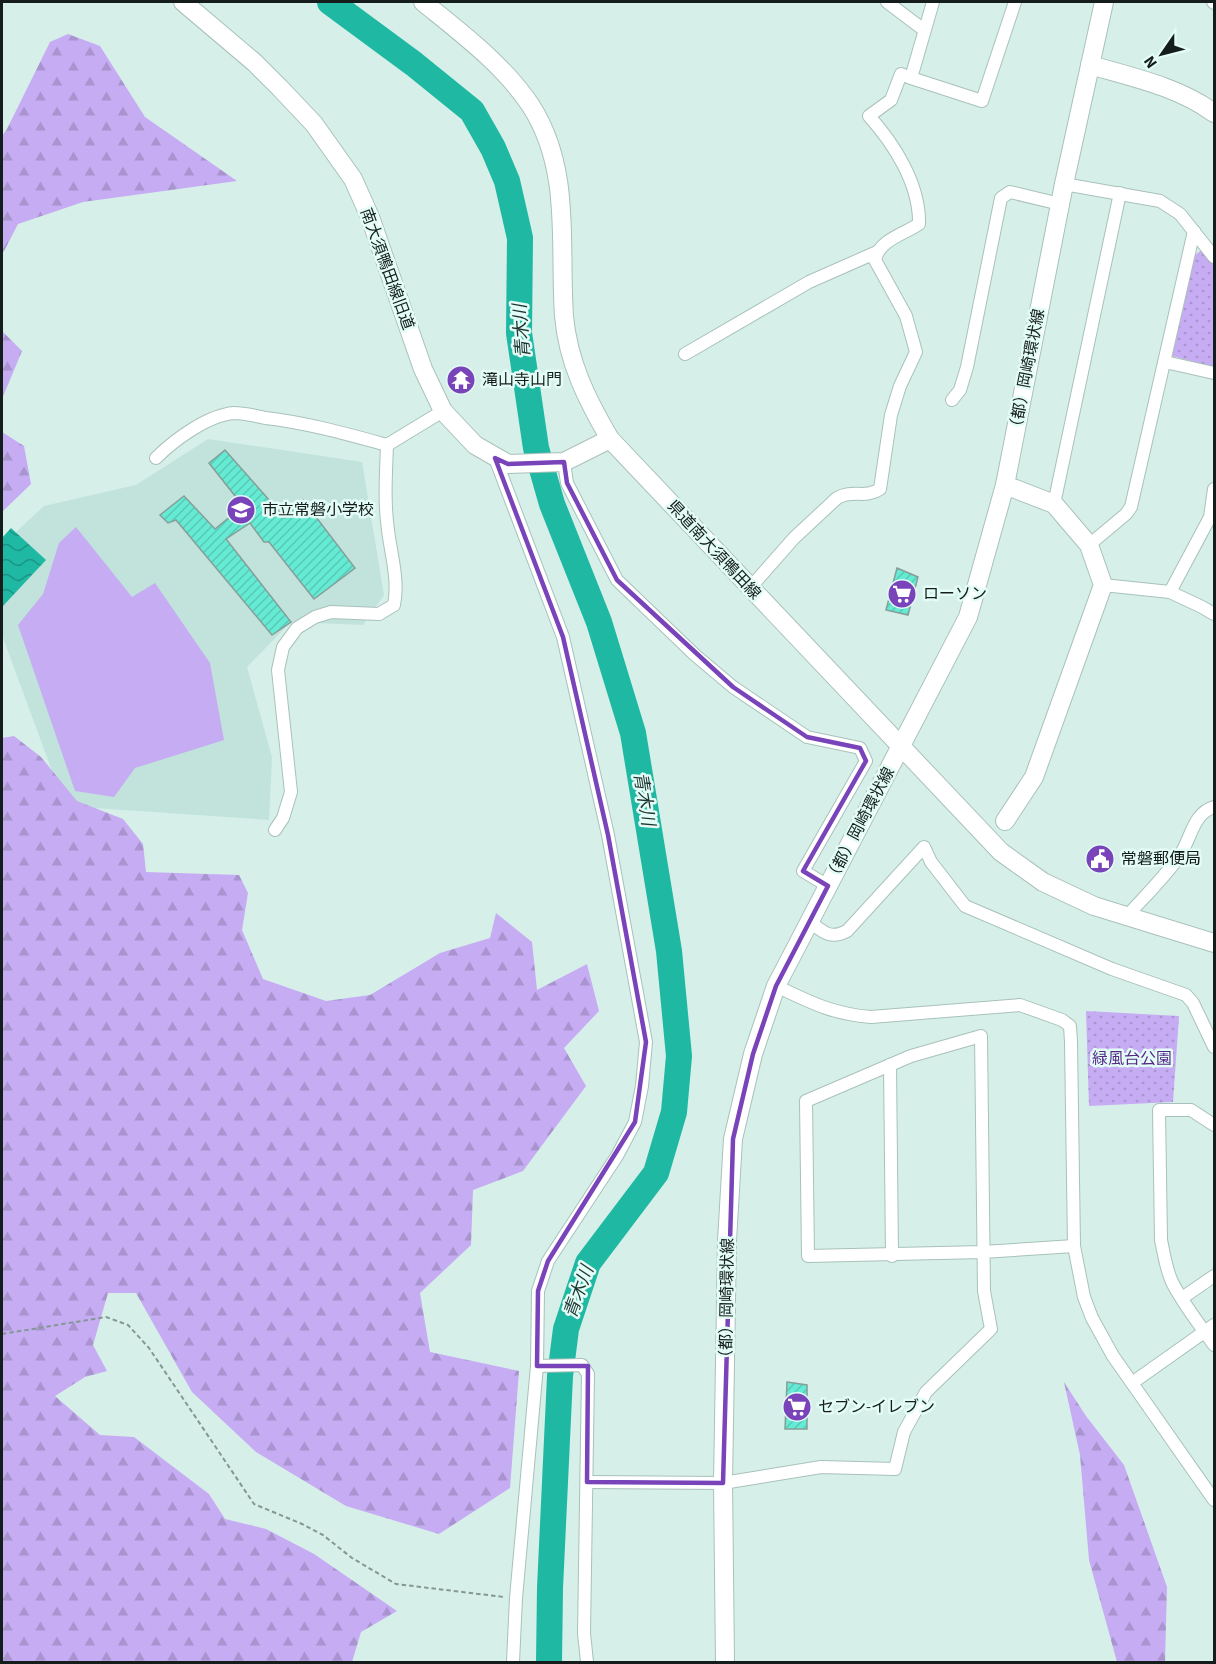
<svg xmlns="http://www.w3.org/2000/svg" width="1216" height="1664" font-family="'Source Sans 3','Noto Sans JP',sans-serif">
<defs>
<pattern id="forest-firs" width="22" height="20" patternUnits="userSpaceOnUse" patternTransform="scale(1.5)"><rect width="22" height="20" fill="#c6acf3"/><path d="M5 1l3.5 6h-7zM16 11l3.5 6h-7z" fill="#a994d0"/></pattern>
<pattern id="park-dots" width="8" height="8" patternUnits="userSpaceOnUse" patternTransform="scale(1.5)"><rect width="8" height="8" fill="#c6acf3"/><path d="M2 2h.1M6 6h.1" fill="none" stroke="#a994d0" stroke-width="1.8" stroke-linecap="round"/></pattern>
<pattern id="water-waves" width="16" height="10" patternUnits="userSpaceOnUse" patternTransform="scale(1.5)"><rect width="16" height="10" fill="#1fb8a3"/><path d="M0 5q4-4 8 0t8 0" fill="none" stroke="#1a9584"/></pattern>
<pattern id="building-hatch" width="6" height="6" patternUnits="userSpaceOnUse" patternTransform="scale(1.5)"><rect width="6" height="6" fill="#65ebd4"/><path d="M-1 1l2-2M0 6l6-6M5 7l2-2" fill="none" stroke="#57c9b5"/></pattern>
</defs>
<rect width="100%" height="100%" fill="#d6efe9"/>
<!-- built -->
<polygon fill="#c1e3dc" points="208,439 362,462 384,595 363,625 291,622 247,667 272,757 269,820 65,806 2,635 2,545 44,506 136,485"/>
<!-- forest -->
<g fill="url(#forest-firs)">
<polygon points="68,34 100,46 145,117 237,181 83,202 18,224 2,255 2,136 7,129 50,42"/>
<polygon points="2,331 22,351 2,399"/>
<polygon points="2,432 24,446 31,484 2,512"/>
<polygon points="14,736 41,757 77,801 123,819 143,844 146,872 239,875 248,893 242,930 263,979 326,1001 370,995 440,953 490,938 496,913 532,942 537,990 587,964 599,1011 564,1048 586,1086 523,1171 473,1190 471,1245 420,1293 430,1352 519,1371 510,1488 439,1534 346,1506 256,1452 192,1392 136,1293 108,1293 93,1345 107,1371 85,1377 55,1396 100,1435 134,1437 209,1494 225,1519 266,1529 314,1554 397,1611 361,1632 352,1662 2,1662 2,738"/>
<polygon points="1064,1382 1086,1416 1124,1465 1167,1587 1165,1662 1117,1662 1089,1560 1080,1455"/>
</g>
<!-- park -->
<g fill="url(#park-dots)">
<polygon points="1204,248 1214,263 1214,367 1172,356 1195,255"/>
<polygon points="1086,1011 1179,1016 1173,1102 1089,1106"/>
</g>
<!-- pitch -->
<polygon fill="#c6acf3" points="76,527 132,597 155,583 210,663 224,740 135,768 114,797 75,791 18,625 43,594 59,543"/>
<!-- water -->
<polygon fill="url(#water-waves)" points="11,528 46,560 2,607 2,538"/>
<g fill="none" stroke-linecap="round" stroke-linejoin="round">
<!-- river -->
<polyline stroke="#1fb8a3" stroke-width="26" points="330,2 414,64 472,111 493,148 507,181 520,238 519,333 536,448 552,504 599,622 633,733 669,951 679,1056 674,1112 656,1173 588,1263 566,1329 560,1376 550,1588 549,1662"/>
</g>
<!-- building -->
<g fill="url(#building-hatch)" stroke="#879e99" stroke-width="1.5">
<polygon points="225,450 285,518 303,500 355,568 314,599 269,542 264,542 250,523 226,539 291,622 272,635 176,520 168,523 160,515 184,496 215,529 243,506 209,463"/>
<polygon points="897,568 918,577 908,615 886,610"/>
<polygon points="787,1382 807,1385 807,1429 785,1429"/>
</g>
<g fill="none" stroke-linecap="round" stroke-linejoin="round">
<!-- street casing -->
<g stroke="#a9c1bb" stroke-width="14">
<g id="street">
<polyline points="887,2 924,30"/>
<polyline points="933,2 911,78 982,101 1015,2"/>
<polyline points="1213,2 1214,3"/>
<polyline points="1064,184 1160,201 1180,214 1214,257"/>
<polyline points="685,354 809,282 877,252"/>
<polyline points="1165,362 1214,373"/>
<polyline points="952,400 960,390 967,367 1001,198 1010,192 1060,204"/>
<path d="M156,458C174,440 208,415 234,413C244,413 256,416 266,418C308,423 347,434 387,445L443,411"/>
<polyline points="495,458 563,637 608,835 646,1042 642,1086 635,1122 617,1156 548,1261 538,1291 537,1366 516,1598 513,1662"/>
<polyline points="564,462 567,483 617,580 695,655 733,687 807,737 860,748 866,761 803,871 828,886"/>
<polyline points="1054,504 1120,193"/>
<polyline points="1089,545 1126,514 1131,507 1194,231"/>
<polyline points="1103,585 1170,592 1202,607 1214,614"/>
<path d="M750,588L794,538L837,498C853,489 865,499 880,489L891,415L900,386L916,352L906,316L875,260C879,240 904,234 919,224C920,184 894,144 869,116L891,100L901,74L911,78"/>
<polyline points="1170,592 1210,517 1214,489"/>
<path d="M275,830L283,818L291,792L278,670L283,647L297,628L315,617L331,612L379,614L394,605C399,580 391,555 388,530C384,502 386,474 387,445"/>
<path d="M1127,916C1145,896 1165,877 1180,855C1191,839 1193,813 1214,807"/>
<path d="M809,921C823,932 830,940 847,931L924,847L931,862L965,906L1112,969L1186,995L1193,1003L1214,1047"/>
<path d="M776,986C810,1002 832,1014 871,1017L1020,1005L1062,1020L1070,1026L1071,1042L1074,1246L1084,1297L1092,1318L1113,1356L1214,1500"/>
<polyline points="890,1065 892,1256"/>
<path d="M1214,1125L1191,1110H1159L1161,1240C1164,1254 1166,1269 1172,1282C1183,1304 1200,1325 1214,1345"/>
<polyline points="1182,1298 1214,1276"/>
<polyline points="537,1366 582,1365 588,1374 584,1633 587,1662"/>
<polyline points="1132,1383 1214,1325"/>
<polyline points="587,1482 723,1483 821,1467 895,1469 904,1432 926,1392 991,1329 984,1291 981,1036 911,1056 806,1101 808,1256 983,1252 1074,1246"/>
</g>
</g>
<!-- secondary casing -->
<g stroke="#a9c1bb" stroke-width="20">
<g id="secondary">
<polyline points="183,2 255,63 280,88 314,124 353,179 370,217 423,369 443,411 475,445 508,464 564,462 610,439"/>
<path d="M423,2C461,33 504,65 531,106C572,170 559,245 564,316C568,362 587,400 610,439L1001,852L1043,882L1094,906L1214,943"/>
<path d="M1090,65C1132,77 1179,87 1214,113"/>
<polyline points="1005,821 1034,777 1103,585 1089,545 1054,504 1005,485"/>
<polyline points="725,1662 723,1483 727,1241 733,1139 753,1054 776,986 968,617 1005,485 1064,184 1104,2"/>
</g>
</g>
<!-- path -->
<polyline stroke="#859793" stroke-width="2" stroke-dasharray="4.5 3" stroke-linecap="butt" points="2,1334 106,1317 128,1325 149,1348 254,1504 302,1524 323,1535 352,1558 396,1584 504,1597"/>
<!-- street -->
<use href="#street" stroke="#fff" stroke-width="12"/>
<!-- secondary -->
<use href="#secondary" stroke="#fff" stroke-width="18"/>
</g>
<!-- marked area -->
<path fill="none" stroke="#7943ba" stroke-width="4.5" stroke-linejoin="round" d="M495,458L508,464L564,462L567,483L617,580L733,687L807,737L860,748L866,761L803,871L828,886L776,986L753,1054L733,1139L723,1483L587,1482L588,1366H537L538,1291L548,1261L635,1122L646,1042L608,835L563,637Z"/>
<!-- icons -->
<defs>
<g id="temple-disc" transform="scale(1.5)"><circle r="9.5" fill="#7943ba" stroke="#e3fcf6"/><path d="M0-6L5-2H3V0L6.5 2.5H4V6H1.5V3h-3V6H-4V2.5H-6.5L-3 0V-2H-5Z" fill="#fff"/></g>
<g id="school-disc" transform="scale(1.5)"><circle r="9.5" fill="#7943ba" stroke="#e3fcf6"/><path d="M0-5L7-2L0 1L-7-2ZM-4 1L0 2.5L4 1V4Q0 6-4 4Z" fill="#fff"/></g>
<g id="supermarket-disc" transform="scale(1.5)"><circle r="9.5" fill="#7943ba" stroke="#e3fcf6"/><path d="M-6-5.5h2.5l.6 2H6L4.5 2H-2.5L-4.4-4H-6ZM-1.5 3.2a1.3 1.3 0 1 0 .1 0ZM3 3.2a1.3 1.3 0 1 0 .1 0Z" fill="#fff"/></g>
<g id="civic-disc" transform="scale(1.5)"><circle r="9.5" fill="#7943ba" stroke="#e3fcf6"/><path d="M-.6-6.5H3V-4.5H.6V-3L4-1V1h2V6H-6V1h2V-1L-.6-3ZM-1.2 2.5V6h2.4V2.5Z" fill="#fff"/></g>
</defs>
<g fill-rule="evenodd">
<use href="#temple-disc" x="461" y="380"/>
<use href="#school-disc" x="241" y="510"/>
<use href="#supermarket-disc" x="902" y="594"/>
<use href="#civic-disc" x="1100" y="859"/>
<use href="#supermarket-disc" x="797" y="1407"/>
</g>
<g text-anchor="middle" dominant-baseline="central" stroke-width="5" stroke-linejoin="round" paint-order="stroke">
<!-- street labels -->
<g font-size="16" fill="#141d1b" stroke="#e3fcf6">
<text transform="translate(387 269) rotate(70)">南大須鴨田線旧道</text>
<text transform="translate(1027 372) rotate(-79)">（都）岡崎環状線</text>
<text transform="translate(714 550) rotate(47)">県道南大須鴨田線</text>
<text transform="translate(860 825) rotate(-62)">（都）岡崎環状線</text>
<text transform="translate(727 1302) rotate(-89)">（都）岡崎環状線</text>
</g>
<!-- poi labels -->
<g font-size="16" fill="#141d1b" stroke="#e3fcf6" text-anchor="start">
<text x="482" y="380">滝山寺山門</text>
<text x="262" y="510">市立常磐小学校</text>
<text x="923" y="594">ローソン</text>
<text x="1121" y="859">常磐郵便局</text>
<text x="818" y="1407">セブン-イレブン</text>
</g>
<!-- park labels -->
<g font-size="16" fill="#562989" stroke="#e3fcf6">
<text x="1132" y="1059">緑風台公園</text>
</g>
<!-- water labels -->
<g font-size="18" font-style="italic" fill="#1d3430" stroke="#e3fcf6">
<text transform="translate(522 331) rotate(-94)">青木川</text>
<text transform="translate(644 799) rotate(81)">青木川</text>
<text transform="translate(579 1292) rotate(-70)">青木川</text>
</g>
</g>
<!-- border -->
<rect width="1216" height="1664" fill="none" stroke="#141d1b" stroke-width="6"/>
<!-- north arrow -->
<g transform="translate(1162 54) rotate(235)" stroke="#e3fcf6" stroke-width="4.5" paint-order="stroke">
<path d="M0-4.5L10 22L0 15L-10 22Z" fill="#141d1b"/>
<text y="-9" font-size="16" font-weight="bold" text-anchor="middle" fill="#141d1b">N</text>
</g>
</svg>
